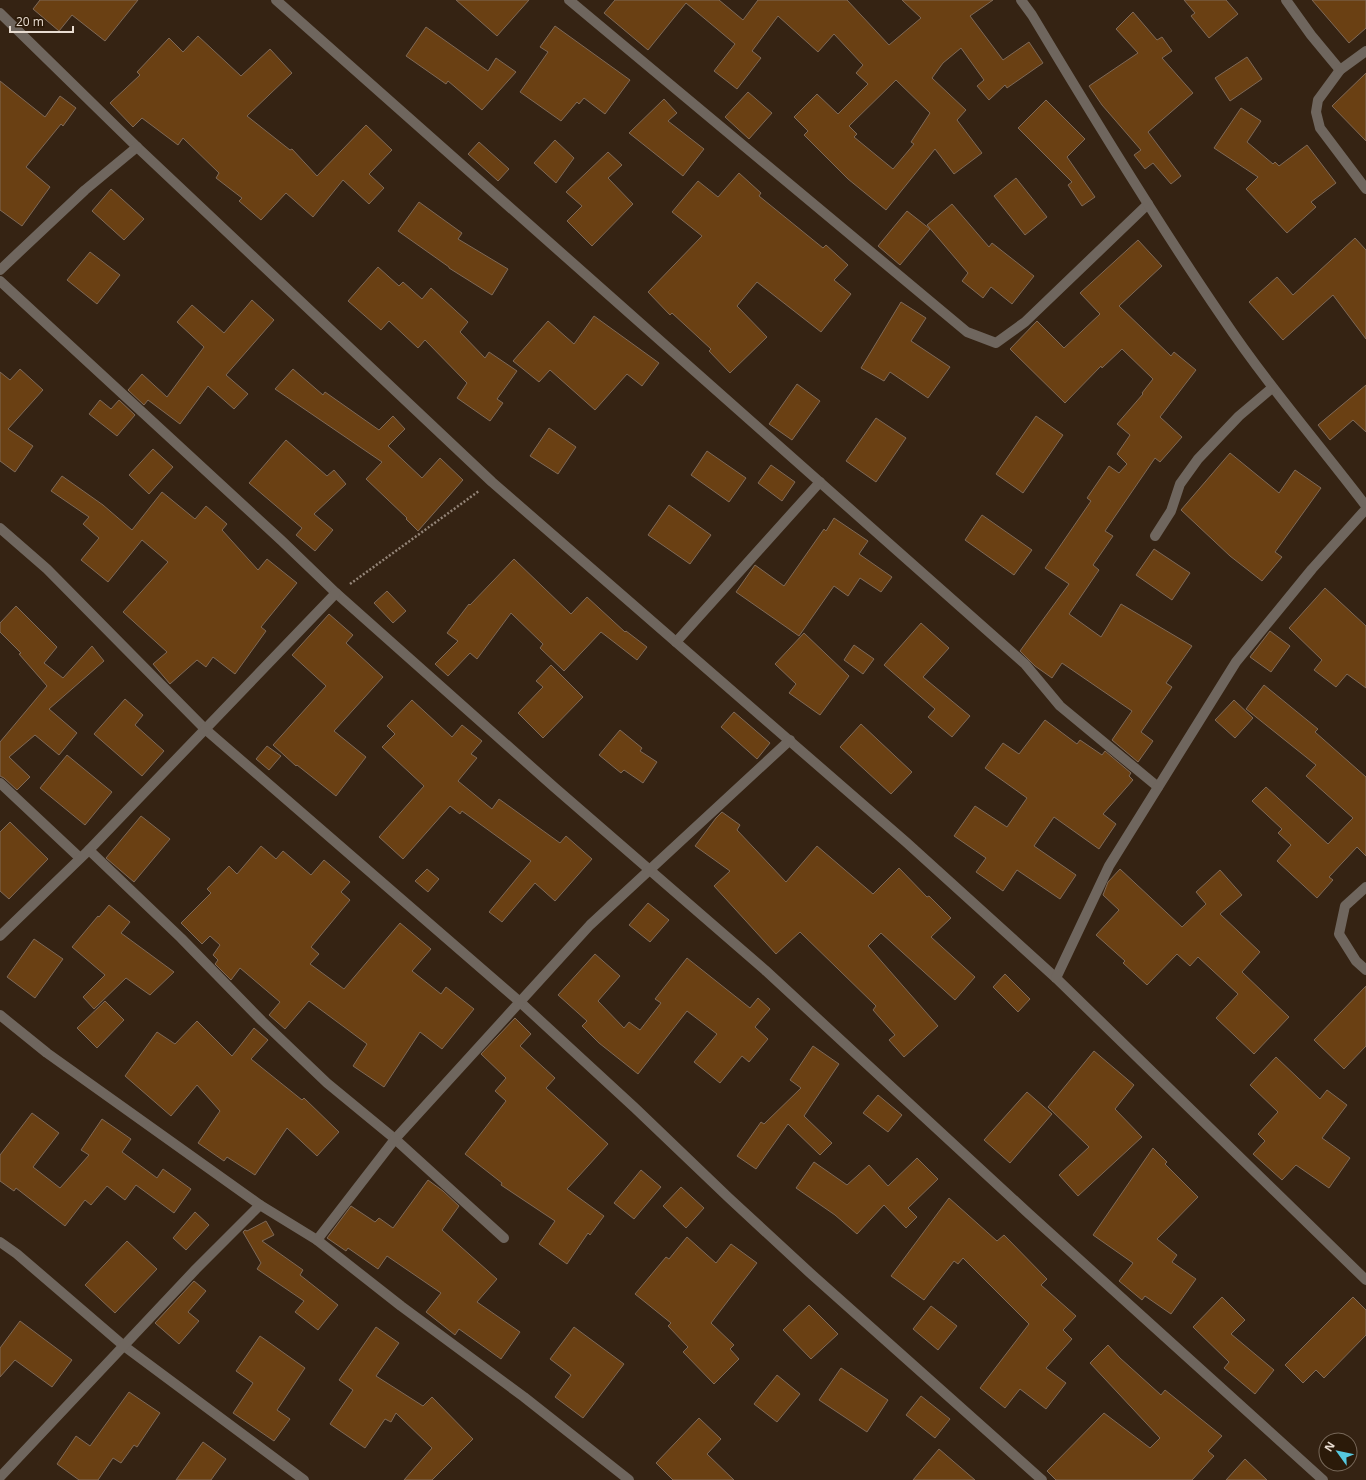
<svg xmlns="http://www.w3.org/2000/svg" width="1366" height="1480" font-family="'Open Sans',sans-serif">
<rect width="100%" height="100%" fill="#352313"/>
<!-- building -->
<g fill="#6a4013" stroke="#7f6957" fill-rule="evenodd">
<polygon points="40,0 138,0 105,41 72,15 59,31 33,9"/>
<polygon points="456,0 529,0 497,36"/>
<path d="M615,0H719L743,20L758,0H847L889,45L921,18L902,0H993L970,16L1003,60L1029,42L1043,63L1007,88L1005,85L989,100L977,86L984,80L961,48L943,63L932,78L966,110L957,120L982,153L954,174L935,149L886,210L848,179L804,135L808,131L794,117L817,94L838,114L868,84L856,73L863,65L834,34L818,52L778,16L752,51L761,58L737,89L714,71L735,44L686,3L648,50L604,13ZM896,80L930,113L911,142L914,144L893,169L854,137L857,134L849,126Z"/>
<polygon points="1184,0 1226,0 1238,14 1209,38 1191,16 1195,13"/>
<polygon points="1312,0 1366,0 1366,28 1349,43"/>
<polygon points="1133,12 1157,40 1162,37 1172,51 1162,58 1193,93 1148,132 1181,176 1171,184 1153,163 1145,169 1134,155 1141,150 1102,105 1089,86 1138,53 1116,29"/>
<polygon points="555,26 630,80 605,114 584,98 579,104 577,102 561,121 520,92 548,52 540,47"/>
<polygon points="426,27 488,71 496,58 516,72 482,110 448,81 446,84 406,56"/>
<polygon points="198,36 241,76 270,49 292,73 247,116 290,150 292,149 317,176 366,125 392,150 369,174 384,188 369,204 343,180 313,217 286,193 261,220 239,201 242,198 216,178 219,173 183,138 178,145 142,118 133,127 110,103 140,75 137,72 169,38 183,52"/>
<polygon points="1247,57 1262,79 1230,101 1215,78"/>
<polygon points="1366,73 1366,141 1332,106"/>
<polygon points="0,81 45,117 60,96 76,108 63,126 61,124 26,167 50,187 22,226 0,210"/>
<polygon points="748,92 772,113 749,139 725,117"/>
<polygon points="664,99 677,113 668,121 704,149 683,176 629,133"/>
<polygon points="1046,100 1085,139 1067,157 1095,197 1082,206 1068,185 1072,182 1018,128"/>
<polygon points="1241,108 1261,121 1247,142 1273,164 1275,162 1279,166 1307,145 1336,183 1311,202 1316,207 1287,233 1246,189 1258,177 1214,148"/>
<polygon points="555,140 574,158 556,183 534,163"/>
<polygon points="479,142 509,169 498,181 468,154"/>
<polygon points="608,152 622,165 608,178 633,204 592,246 567,221 582,206 566,192"/>
<polygon points="739,173 761,193 759,196 823,248 826,245 848,265 834,280 851,294 821,332 757,282 737,306 767,337 730,373 709,351 711,349 672,313 670,315 648,292 702,236 672,212 698,181 718,197"/>
<polygon points="1016,178 1047,217 1025,235 994,196"/>
<polygon points="111,189 144,219 124,240 92,211"/>
<polygon points="419,202 462,233 458,239 508,269 492,295 449,268 449,267 398,231"/>
<polygon points="952,204 989,247 992,243 1034,276 1012,304 991,287 983,298 962,281 968,273 927,225"/>
<polygon points="907,211 930,229 900,265 878,246"/>
<polygon points="1355,238 1366,250 1366,339 1333,295 1283,340 1249,302 1277,277 1293,295"/>
<polygon points="1138,240 1162,266 1119,306 1171,356 1174,352 1196,370 1160,417 1182,437 1160,462 1155,458 1105,531 1113,536 1093,565 1099,570 1069,614 1101,637 1121,604 1192,646 1166,683 1172,687 1141,732 1153,741 1138,762 1112,740 1132,711 1062,663 1052,678 1035,666 1020,651 1069,584 1045,568 1091,501 1087,498 1109,466 1119,473 1127,464 1117,454 1130,435 1117,424 1143,394 1142,393 1153,379 1122,349 1102,368 1101,366 1065,403 1010,349 1037,321 1064,348 1100,314 1080,293"/>
<polygon points="90,252 120,275 97,304 67,280"/>
<polygon points="378,267 399,286 403,282 422,299 431,288 468,322 460,332 485,358 489,352 517,371 497,399 503,403 490,421 457,398 467,383 425,340 418,348 389,321 381,330 348,301"/>
<polygon points="252,300 274,320 226,375 248,394 234,409 208,386 180,424 148,400 144,405 128,390 142,374 167,397 204,347 177,322 192,305 224,333"/>
<polygon points="901,302 926,318 911,341 950,367 928,398 890,372 884,381 861,368"/>
<polygon points="594,316 659,363 642,386 627,374 595,410 550,370 539,382 513,361 548,321 574,344"/>
<polygon points="20,369 43,390 8,429 33,446 15,472 0,461 0,372 10,380"/>
<polygon points="293,369 323,395 325,392 379,430 393,416 405,429 388,446 422,478 440,458 463,480 418,531 406,519 407,518 366,479 382,462 275,389"/>
<polygon points="797,384 820,401 792,440 769,424"/>
<polygon points="1366,385 1366,432 1353,420 1330,440 1318,425"/>
<polygon points="100,400 111,409 119,400 135,415 117,436 89,414"/>
<polygon points="1036,416 1063,435 1023,493 996,474"/>
<polygon points="876,418 906,438 876,482 846,461"/>
<polygon points="549,428 576,447 558,474 530,456"/>
<polygon points="286,440 327,476 334,470 346,484 314,514 333,530 315,551 296,535 302,528 249,483"/>
<polygon points="153,449 173,467 149,494 129,475"/>
<polygon points="707,451 746,478 729,502 691,475"/>
<polygon points="1230,453 1279,493 1295,470 1321,488 1275,552 1282,557 1262,581 1230,556 1181,510"/>
<polygon points="771,465 795,482 782,501 758,483"/>
<polygon points="62,476 103,505 132,530 162,492 195,519 206,506 227,524 222,530 258,570 267,559 297,583 261,627 266,631 235,674 213,657 206,667 197,660 170,684 153,664 167,652 123,612 168,562 142,540 108,582 81,560 99,538 83,524 89,517 51,491"/>
<polygon points="669,505 711,535 690,564 648,535"/>
<polygon points="982,515 1032,550 1014,575 965,540"/>
<polygon points="834,518 868,541 859,554 892,577 881,592 860,578 848,596 834,586 799,636 736,592 755,565 784,586 824,529 826,531"/>
<polygon points="1154,549 1190,573 1172,600 1136,575"/>
<polygon points="514,559 571,614 587,597 625,632 626,631 647,647 637,660 601,632 564,671 540,648 543,644 511,613 477,659 470,653 448,676 435,664 458,641 447,633 469,604 470,605"/>
<polygon points="1325,588 1366,626 1366,688 1347,674 1336,687 1314,670 1322,660 1289,628"/>
<polygon points="387,591 406,611 393,623 374,603"/>
<polygon points="16,606 57,647 44,663 63,678 92,646 104,661 49,709 77,733 59,755 35,735 9,757 30,777 17,790 4,778 0,776 0,742 47,686 19,654 21,653 0,632 0,623"/>
<polygon points="329,614 353,635 346,643 383,677 334,731 366,757 336,796 297,765 296,766 273,745 326,686 292,655"/>
<polygon points="921,623 949,648 923,677 970,716 952,737 928,717 935,709 884,665"/>
<polygon points="1270,631 1290,646 1271,672 1250,657"/>
<polygon points="804,633 849,676 820,715 789,693 796,684 775,664"/>
<polygon points="854,645 874,659 863,674 844,660"/>
<polygon points="551,665 583,697 543,738 518,713 543,687 536,681"/>
<polygon points="1264,685 1318,729 1315,732 1366,777 1366,856 1357,847 1329,877 1333,880 1317,898 1277,861 1291,845 1278,833 1282,829 1252,801 1266,787 1328,844 1353,818 1306,776 1316,765 1246,709"/>
<polygon points="125,699 143,715 135,725 164,751 142,776 94,734"/>
<polygon points="412,700 452,737 462,725 482,741 471,754 477,758 458,781 492,809 499,799 560,843 566,836 592,859 555,901 535,883 502,922 489,912 531,861 462,811 460,814 450,806 403,859 379,837 424,786 382,747 395,734 387,726"/>
<polygon points="1234,700 1253,718 1235,738 1215,720"/>
<polygon points="734,712 770,743 757,759 721,727"/>
<polygon points="1045,720 1077,744 1080,740 1102,755 1105,751 1131,773 1129,776 1133,780 1103,814 1116,824 1099,849 1054,817 1034,846 1076,875 1060,899 1017,870 1003,891 976,872 986,858 954,836 975,806 1007,827 1027,798 985,768 1003,743 1019,754"/>
<polygon points="861,724 912,772 891,794 840,747"/>
<polygon points="620,730 642,748 640,751 657,762 643,783 624,770 621,773 599,755"/>
<polygon points="267,746 281,756 269,770 256,759"/>
<polygon points="67,755 112,792 85,825 40,788"/>
<polygon points="722,812 740,825 737,830 786,882 817,846 873,894 899,868 927,897 929,896 951,918 931,937 975,977 955,1000 881,933 868,946 938,1026 904,1057 889,1040 895,1035 873,1010 876,1006 800,932 776,954 714,886 730,871 695,846 716,818"/>
<polygon points="141,816 170,839 134,882 106,858"/>
<polygon points="10,822 48,859 9,899 0,891 0,832"/>
<polygon points="261,846 276,859 283,851 311,875 324,860 350,882 341,892 350,900 311,947 319,954 310,964 344,989 400,923 431,949 412,971 441,994 446,987 474,1009 442,1049 420,1032 384,1087 353,1066 367,1044 309,1001 285,1029 269,1015 280,1002 240,968 231,980 215,964 218,960 213,955 220,945 210,936 202,944 181,923 211,893 207,889 229,866 237,874"/>
<polygon points="427,869 439,879 428,892 415,881"/>
<polygon points="1120,869 1182,927 1206,904 1196,892 1220,870 1242,895 1220,914 1260,952 1242,972 1289,1017 1254,1054 1216,1018 1238,994 1198,957 1190,966 1177,954 1147,985 1123,963 1125,961 1096,935 1119,910 1103,895 1108,882"/>
<polygon points="648,903 669,920 650,942 629,925"/>
<polygon points="109,905 130,922 121,933 174,972 150,995 126,978 94,1009 83,997 105,975 72,947 98,916 99,917"/>
<polygon points="34,939 63,959 35,998 7,977"/>
<polygon points="595,954 620,976 598,1001 624,1028 629,1022 640,1030 661,1003 655,999 687,958 750,1008 758,998 770,1009 755,1027 768,1039 749,1062 742,1056 720,1083 694,1062 717,1034 687,1011 638,1074 599,1043 582,1026 587,1021 558,995"/>
<polygon points="1005,974 1030,999 1018,1012 993,987"/>
<polygon points="1366,986 1366,1046 1344,1069 1314,1040"/>
<polygon points="105,1001 124,1020 97,1048 77,1028"/>
<polygon points="515,1018 531,1034 520,1046 555,1078 546,1088 608,1144 567,1189 604,1216 590,1235 588,1233 567,1264 539,1244 555,1221 501,1185 502,1183 465,1154 506,1101 495,1091 506,1078 481,1054"/>
<polygon points="197,1021 232,1056 254,1028 268,1040 251,1059 302,1100 304,1098 339,1132 317,1156 287,1128 255,1175 227,1157 224,1161 198,1143 220,1111 197,1085 171,1116 125,1076 157,1032 175,1044"/>
<polygon points="813,1046 839,1064 804,1116 832,1143 820,1155 788,1124 756,1169 737,1156 761,1122 764,1124 801,1088 790,1080"/>
<polygon points="1094,1051 1134,1085 1115,1109 1142,1137 1078,1196 1059,1175 1089,1147 1048,1107"/>
<polygon points="1276,1057 1320,1099 1327,1090 1347,1105 1322,1138 1350,1158 1329,1188 1296,1165 1282,1180 1253,1154 1265,1141 1258,1134 1278,1112 1250,1085"/>
<polygon points="1027,1092 1052,1114 1010,1163 984,1140"/>
<polygon points="878,1095 902,1115 888,1132 863,1113"/>
<polygon points="32,1113 59,1133 33,1167 60,1188 89,1155 81,1150 102,1119 131,1139 122,1152 157,1178 163,1169 191,1189 174,1213 136,1185 125,1200 107,1186 91,1205 85,1200 65,1226 16,1188 14,1191 0,1181 0,1155"/>
<polygon points="1153,1148 1167,1162 1165,1164 1198,1197 1157,1239 1177,1255 1172,1262 1196,1279 1171,1314 1145,1296 1142,1300 1119,1281 1133,1263 1093,1235"/>
<polygon points="917,1158 938,1179 908,1208 917,1217 906,1228 884,1205 857,1234 835,1215 796,1188 814,1162 847,1185 869,1165 888,1186"/>
<polygon points="641,1170 661,1187 634,1219 614,1203"/>
<polygon points="428,1180 443,1191 459,1206 442,1230 497,1279 477,1302 520,1332 501,1359 459,1329 455,1335 426,1312 441,1293 387,1256 378,1269 348,1248 346,1251 327,1238 351,1206 375,1222 379,1218 393,1228"/>
<polygon points="681,1187 704,1208 686,1228 663,1206"/>
<polygon points="949,1198 997,1241 1004,1235 1047,1279 1041,1285 1076,1316 1063,1330 1072,1339 1046,1368 1066,1383 1046,1409 1020,1389 1005,1408 980,1388 1029,1324 963,1258 958,1264 954,1261 924,1300 891,1276"/>
<polygon points="195,1212 209,1225 186,1250 173,1238"/>
<polygon points="266,1221 274,1235 262,1241 303,1270 300,1275 338,1305 318,1330 295,1312 304,1301 257,1269 261,1263 243,1232 245,1230 247,1231"/>
<polygon points="687,1237 716,1263 731,1244 757,1263 711,1323 734,1345 730,1349 739,1359 714,1384 683,1352 688,1347 668,1326 671,1323 635,1294 666,1257 669,1259"/>
<polygon points="127,1241 157,1269 115,1313 85,1285"/>
<polygon points="194,1281 206,1291 188,1312 199,1321 179,1344 155,1323"/>
<polygon points="1222,1297 1245,1320 1231,1334 1274,1370 1255,1394 1224,1368 1229,1362 1193,1327"/>
<polygon points="1353,1297 1366,1310 1366,1335 1324,1378 1316,1370 1303,1383 1285,1365"/>
<polygon points="809,1305 838,1334 811,1359 783,1330"/>
<polygon points="931,1306 957,1326 938,1350 913,1329"/>
<polygon points="20,1321 72,1360 52,1387 15,1360 0,1377 0,1348"/>
<polygon points="376,1327 399,1343 376,1376 423,1406 432,1397 473,1439 432,1480 404,1480 432,1448 396,1413 391,1422 385,1419 365,1448 330,1424 353,1390 339,1380"/>
<polygon points="574,1327 624,1364 583,1418 555,1397 571,1375 550,1359"/>
<polygon points="260,1336 305,1368 277,1410 290,1419 274,1441 233,1413 253,1383 236,1371"/>
<polygon points="1108,1345 1120,1358 1161,1395 1165,1390 1222,1436 1208,1451 1214,1456 1192,1480 1056,1480 1047,1471 1104,1413 1150,1448 1160,1438 1090,1363"/>
<polygon points="841,1368 888,1400 867,1432 819,1400"/>
<polygon points="777,1375 800,1394 777,1422 754,1404"/>
<polygon points="129,1392 160,1413 137,1447 134,1445 121,1463 113,1458 98,1480 79,1480 57,1464 76,1436 90,1446"/>
<polygon points="921,1396 950,1419 935,1438 906,1415"/>
<polygon points="699,1418 721,1439 707,1454 734,1480 673,1480 656,1463"/>
<polygon points="203,1442 226,1459 211,1480 176,1480"/>
<polygon points="939,1449 975,1480 913,1480"/>
<polygon points="1245,1459 1267,1480 1226,1480"/>
</g>
<g fill="none" stroke-linecap="round" stroke-linejoin="round">
<!-- path -->
<polyline stroke="#948578" stroke-width="2.5" stroke-dasharray="2 2" stroke-linecap="butt" points="350,584 479,491"/>
<!-- minor -->
<g stroke="#6f665e" stroke-width="10">
<polyline points="276,0 1025,664 1060,706 1158,787"/>
<polyline points="569,0 967,332 996,343 1025,322 1148,204"/>
<path d="M1021,0L1032,15C1093,117 1155,219 1222,317C1266,383 1318,443 1366,506"/>
<polyline points="1286,0 1311,35 1340,70"/>
<polyline points="0,13 137,147 492,482 906,842 1056,978 1366,1280"/>
<polyline points="1366,51 1340,70 1318,100 1316,112 1320,128 1366,189"/>
<polyline points="0,270 85,190 137,147"/>
<polyline points="0,281 282,541 336,593 554,787 765,970 1028,1213 1323,1480"/>
<polyline points="0,528 47,569 205,729 520,1002 635,1108 729,1198 809,1272 1042,1480"/>
<polyline points="1155,536 1171,511 1180,484 1198,459 1239,416 1272,388"/>
<polyline points="676,642 820,482"/>
<polyline points="0,783 80,858"/>
<polyline points="89,850 181,938 262,1021 327,1083 395,1139 504,1238"/>
<polyline points="1366,887 1345,906 1339,934 1356,961 1366,970"/>
<polyline points="0,936 89,850 336,593"/>
<polyline points="1056,978 1109,866 1236,662 1312,569 1366,509"/>
<polyline points="0,1015 47,1053 260,1205"/>
<polyline points="317,1240 395,1139 590,925 790,740"/>
<polyline points="0,1242 17,1254 124,1346 304,1480"/>
<polyline points="0,1477 196,1269 260,1205 317,1240 401,1306 524,1397 629,1480"/>
</g>
</g>
<!-- north arrow -->
<g transform="translate(1338 1452) rotate(303)"><circle r="19" fill="#2b1a09" stroke="#776859"/>
<path d="M0-3L7 15L0 10L-7 15Z" fill="#56c9e0"/>
<text y="-6" font-size="11" font-weight="bold" text-anchor="middle" fill="#e9ddd2">N</text>
</g>
<!-- scale -->
<path d="M10 26v6h63v-6" fill="none" stroke="#e9ddd2" stroke-width="2"/>
<text x="16" y="26" font-size="12" fill="#e9ddd2" stroke="#2b1a09" stroke-width="3" paint-order="stroke">20 m</text>
</svg>
